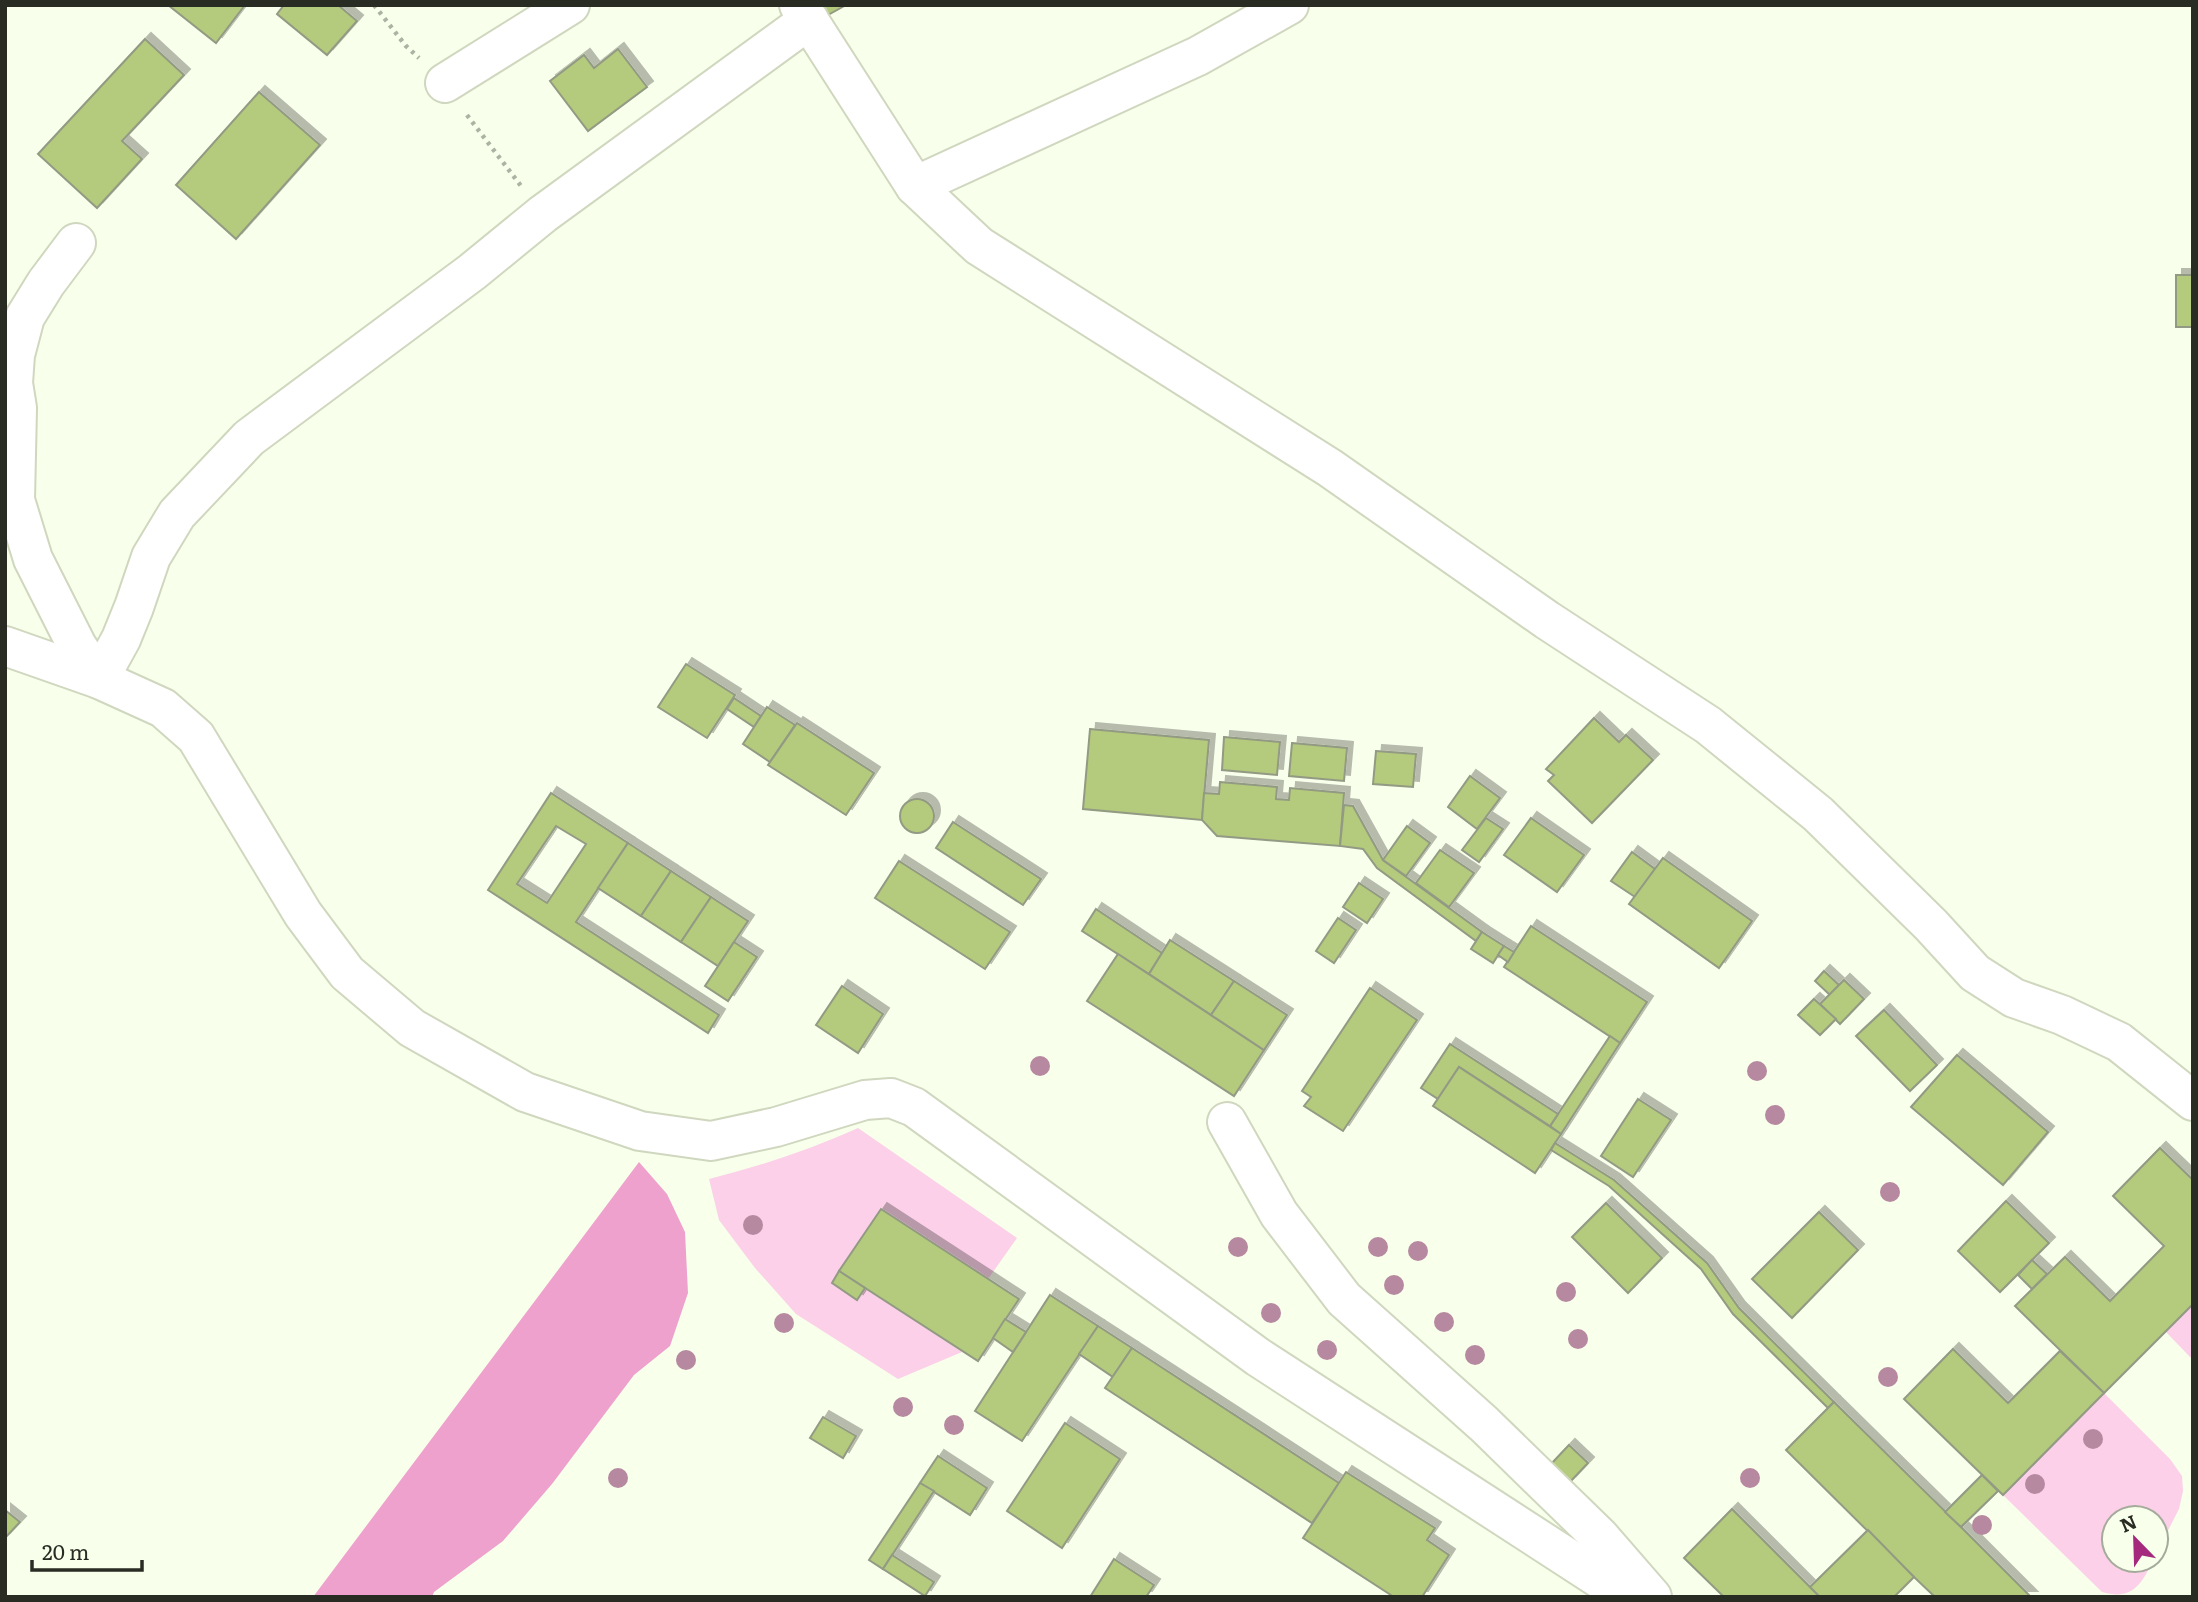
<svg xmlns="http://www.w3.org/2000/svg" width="2198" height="1602" font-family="Literata,serif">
<defs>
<filter id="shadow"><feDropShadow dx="6" dy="-6" stdDeviation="0" flood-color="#0004"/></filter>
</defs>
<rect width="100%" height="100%" fill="#f8ffeb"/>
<!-- green -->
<g fill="#fbd0e8">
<path d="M858,1128L1017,1238L988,1279L880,1210L832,1283L857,1300L865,1288L962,1352L898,1379L796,1314L755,1268L719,1220L709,1179C761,1166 809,1150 858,1128Z"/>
<polygon points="2193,1304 2193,1360 2166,1332"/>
<path d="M2104,1393L2170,1459L2182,1476L2183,1491L2179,1509L2156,1554V1518H2114V1560H2153C2142,1584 2132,1601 2102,1592L2003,1495Z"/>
</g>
<!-- forest -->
<polygon fill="#eea1cd" points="639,1162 667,1194 685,1232 688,1293 670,1346 634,1375 552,1484 503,1541 434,1592 432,1597 313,1597"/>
<!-- building -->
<g fill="#b4ca7b" stroke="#939a84" stroke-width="2" fill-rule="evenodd" filter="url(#shadow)">
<polygon points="168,5 245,5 216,43"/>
<polygon points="284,5 338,5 357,21 327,55 277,14"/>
<polygon points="822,5 846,5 828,15"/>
<polygon points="145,39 184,75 122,141 142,159 97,208 38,154"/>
<polygon points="618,49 647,87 588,131 550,81 584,55 594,68"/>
<polygon points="259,92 320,145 236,239 176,185"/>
<rect x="2176" y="275" width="17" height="52"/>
<polygon points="686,664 735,695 707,738 658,707"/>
<polygon points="734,698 761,716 754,727 727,709"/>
<polygon points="767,707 795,725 770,762 743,744"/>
<polygon points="1594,718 1619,742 1626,735 1653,760 1592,823 1548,781 1554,775 1546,769"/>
<polygon points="797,723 874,773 846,815 768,765"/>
<polygon points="1090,729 1209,740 1202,820 1083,809"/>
<polygon points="1224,737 1280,742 1277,775 1222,770"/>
<polygon points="1292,743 1347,748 1344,781 1289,776"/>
<polygon points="1376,751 1416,754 1413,787 1373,784"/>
<polygon points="1470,776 1500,798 1477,829 1448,807"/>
<polygon points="1220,782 1277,787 1276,799 1289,800 1290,788 1344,793 1340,846 1217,836 1202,820 1204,793 1219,794"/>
<path d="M551,793L628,843L576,922L719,1015L708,1033L488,890ZM556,826L586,844L547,903L517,884Z"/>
<circle cx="917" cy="816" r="17"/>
<polygon points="1344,805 1353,806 1383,860 1482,932 1476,941 1377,868 1363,849 1340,846"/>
<polygon points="1486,818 1503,829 1479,862 1462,850"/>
<polygon points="1531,818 1584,855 1557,892 1504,855"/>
<polygon points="953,822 1041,879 1023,905 936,848"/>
<polygon points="1407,826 1430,843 1406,876 1383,860"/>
<polygon points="628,843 671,871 641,916 598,888"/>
<polygon points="1440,850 1474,873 1449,907 1416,883"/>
<polygon points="1632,852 1655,869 1635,897 1611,881"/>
<polygon points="1663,858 1752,921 1719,968 1629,904"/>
<polygon points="899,861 1010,932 985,969 875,898"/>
<polygon points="671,871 711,897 681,942 641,916"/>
<polygon points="1359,883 1383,899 1367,923 1343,907"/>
<polygon points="711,897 748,921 718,966 681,942"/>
<polygon points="1096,909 1162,953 1149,974 1082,931"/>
<polygon points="1338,918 1356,930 1334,963 1316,951"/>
<polygon points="1531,926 1647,1002 1620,1043 1504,967"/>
<polygon points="1482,932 1504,946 1493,963 1471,949"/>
<polygon points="1170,940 1234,981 1211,1015 1149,974"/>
<polygon points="734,942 757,957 728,1001 705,986"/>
<polygon points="1504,946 1514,952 1508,962 1498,955"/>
<polygon points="1118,954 1264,1050 1234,1096 1087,1001"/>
<polygon points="1824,971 1839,985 1830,995 1815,981"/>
<polygon points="1844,980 1864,999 1840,1024 1820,1004"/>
<polygon points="1234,981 1287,1015 1264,1050 1211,1015"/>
<polygon points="842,986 883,1014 858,1053 816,1025"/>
<polygon points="1370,988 1417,1020 1343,1131 1304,1106 1311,1097 1302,1091"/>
<polygon points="1814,999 1836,1019 1820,1035 1798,1015"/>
<polygon points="1884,1010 1937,1065 1910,1091 1856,1036"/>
<polygon points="1610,1036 1620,1043 1561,1134 1550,1126"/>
<polygon points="1450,1044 1558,1114 1550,1126 1459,1067 1438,1099 1421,1088"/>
<polygon points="1957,1055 2048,1132 2003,1185 1911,1107"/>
<polygon points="1459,1067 1561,1134 1535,1173 1433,1106"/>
<polygon points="1638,1099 1671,1120 1633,1177 1601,1156"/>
<polygon points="1555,1143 1614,1180 1707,1263 1739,1308 1834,1402 1828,1408 1733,1314 1701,1269 1609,1186 1551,1150"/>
<polygon points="2160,1148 2193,1180 2193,1304 2104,1393 2015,1306 2065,1257 2110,1301 2164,1246 2113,1196"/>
<polygon points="2006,1201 2049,1243 2000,1292 1958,1251"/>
<polygon points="1606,1203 1662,1258 1628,1293 1572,1237"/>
<polygon points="881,1209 1019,1299 978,1361 839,1271"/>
<polygon points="1819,1212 1858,1250 1792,1318 1752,1279"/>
<polygon points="2032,1260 2047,1274 2032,1289 2018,1275"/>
<polygon points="839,1271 865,1288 857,1300 832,1283"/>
<polygon points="1050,1295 1098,1326 1022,1441 975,1411"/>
<polygon points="1005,1319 1026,1332 1013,1352 993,1338"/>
<polygon points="1098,1326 1132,1348 1113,1377 1079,1354"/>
<polygon points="1132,1348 1339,1483 1312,1523 1105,1388"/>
<polygon points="1953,1349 2008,1403 2060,1351 2104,1393 2003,1495 1904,1399"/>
<polygon points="1834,1402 1961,1527 2031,1597 1935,1597 1914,1577 1786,1450"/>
<polygon points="823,1417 856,1436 843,1458 810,1438"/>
<polygon points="1065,1423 1120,1459 1062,1548 1007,1511"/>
<polygon points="1569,1445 1588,1463 1570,1482 1551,1464"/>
<polygon points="938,1456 987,1488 970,1515 920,1483"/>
<polygon points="1346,1472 1435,1528 1427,1540 1449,1555 1422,1597 1394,1597 1303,1538"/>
<polygon points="1982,1475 1998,1491 1961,1527 1945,1512"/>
<polygon points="920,1483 934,1491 883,1569 869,1560"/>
<polygon points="1732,1509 1820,1597 1724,1597 1684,1558"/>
<polygon points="5,1510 20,1522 5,1538"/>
<polygon points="1868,1530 1914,1577 1894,1597 1820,1597 1810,1587"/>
<polygon points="892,1555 934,1582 925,1596 883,1569"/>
<polygon points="1114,1559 1154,1585 1146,1597 1090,1597"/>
</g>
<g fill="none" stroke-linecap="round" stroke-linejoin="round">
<!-- minor casing -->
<g stroke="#d0d7bf" stroke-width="42">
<g id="minor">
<polyline points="799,5 915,186 979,246 1330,468 1547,620 1708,725 1818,814 1931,925 1975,973 2014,998 2062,1015 2119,1042 2193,1101"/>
<polyline points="445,83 570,5"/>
<polyline points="915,186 1198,56 1289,5"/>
<polyline points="76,243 46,283 25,317 15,355 13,383 17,408 15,500 33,559 77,646 99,679 121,639 134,607 151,557 177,514 249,438 472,272 543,214 809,20"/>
<polyline points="5,646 99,679 163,708 196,737 303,914 347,973 412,1028 525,1092 640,1131 711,1141 776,1127 865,1100 891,1098 914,1107 1258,1357 1628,1597"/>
<polyline points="1227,1122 1279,1214 1344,1299 1484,1424 1599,1536 1652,1597"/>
</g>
</g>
<!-- path -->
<g stroke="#adb2a2" stroke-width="4.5" stroke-dasharray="3.5 5" stroke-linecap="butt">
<polyline points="374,5 406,46 419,58"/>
<polyline points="467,115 521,186"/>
</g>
<!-- minor -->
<use href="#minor" stroke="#fff" stroke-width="38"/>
</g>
<!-- trees -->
<g fill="#b689a0">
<circle cx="1040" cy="1066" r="10"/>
<circle cx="1757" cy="1071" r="10"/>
<circle cx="1775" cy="1115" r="10"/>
<circle cx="1890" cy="1192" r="10"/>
<circle cx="753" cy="1225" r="10"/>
<circle cx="1238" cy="1247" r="10"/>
<circle cx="1378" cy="1247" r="10"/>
<circle cx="1418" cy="1251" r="10"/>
<circle cx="1394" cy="1285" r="10"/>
<circle cx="1566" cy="1292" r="10"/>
<circle cx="1271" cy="1313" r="10"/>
<circle cx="1444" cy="1322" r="10"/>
<circle cx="784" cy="1323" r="10"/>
<circle cx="1578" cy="1339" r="10"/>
<circle cx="1327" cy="1350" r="10"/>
<circle cx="1475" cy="1355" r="10"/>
<circle cx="686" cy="1360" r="10"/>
<circle cx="1888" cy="1377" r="10"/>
<circle cx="903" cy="1407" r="10"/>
<circle cx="954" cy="1425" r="10"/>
<circle cx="2093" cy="1439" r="10"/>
<circle cx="618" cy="1478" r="10"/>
<circle cx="1750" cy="1478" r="10"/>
<circle cx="2035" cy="1484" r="10"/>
<circle cx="1982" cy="1525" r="10"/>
</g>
<!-- border -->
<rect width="2198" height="1602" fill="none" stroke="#292c23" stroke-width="14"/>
<!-- north arrow -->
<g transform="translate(2135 1539) rotate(337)"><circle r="33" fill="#f8ffeb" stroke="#a5ab9b" stroke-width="2"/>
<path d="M0-5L12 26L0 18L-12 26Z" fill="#a5297c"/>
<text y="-10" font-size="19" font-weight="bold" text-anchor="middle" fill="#292c23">N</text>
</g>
<!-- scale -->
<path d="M32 1560v10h110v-10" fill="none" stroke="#292c23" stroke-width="3.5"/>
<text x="42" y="1560" font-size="21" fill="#292c23" stroke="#f8ffeb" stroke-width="5" paint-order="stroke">20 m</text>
</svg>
